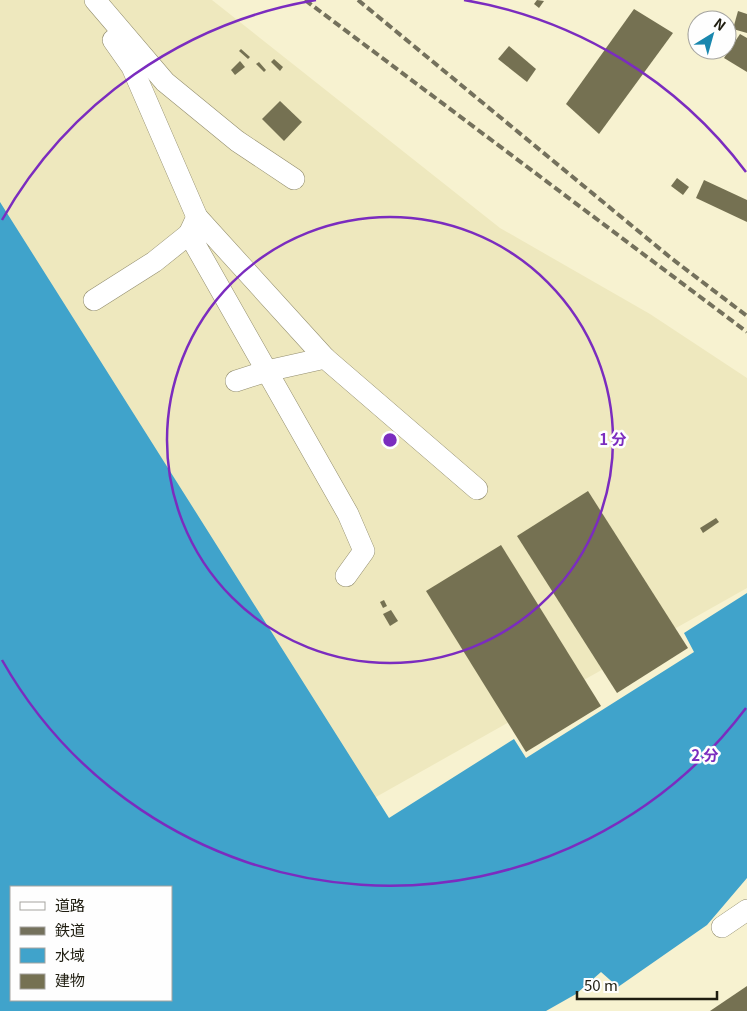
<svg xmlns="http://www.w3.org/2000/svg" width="747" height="1011" font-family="Georgia,'Noto Sans JP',serif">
<rect width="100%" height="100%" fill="#f7f2d0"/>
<!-- built -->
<polygon fill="#eee8be" points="0,0 212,0 500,228 650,314 747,378 747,588 360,806 0,228"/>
<!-- water -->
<path fill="#40a3cb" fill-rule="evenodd" d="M0,202L389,818L514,739L526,758L694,652L684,633L747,593V878L707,925L618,987L601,972L576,994L546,1011H0ZM11,887H171V1000H11Z"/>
<!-- building -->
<g fill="#757152">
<polygon points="537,0 544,1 539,8 534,4"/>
<polygon points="634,9 673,33 599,134 566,104"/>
<polygon points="738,11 747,14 747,33 733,29"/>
<polygon points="740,34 747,38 747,72 724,58"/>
<polygon points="509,46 536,69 527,82 498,59"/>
<polygon points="241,49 250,57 248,59 239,51"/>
<polygon points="274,59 283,67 280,71 271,62"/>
<polygon points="240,61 245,67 235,75 231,70"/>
<polygon points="259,62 266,70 264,72 256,64"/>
<polygon points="280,101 302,122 284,141 262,119"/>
<polygon points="677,178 689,187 683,195 671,186"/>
<polygon points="704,180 747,200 747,222 696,198"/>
<polygon points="588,491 688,648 617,693 517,536"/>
<polygon points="716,518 719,522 703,533 700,528"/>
<polygon points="501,545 601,706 526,752 426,591"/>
<polygon points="384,600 387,606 383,608 380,602"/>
<polygon points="391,610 398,621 390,626 383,614"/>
<polygon points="747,986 747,1011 710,1011"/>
</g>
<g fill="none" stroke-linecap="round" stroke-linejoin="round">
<!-- minor casing -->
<g stroke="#928d6e" stroke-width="22">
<g id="minor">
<polyline points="95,0 165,82 237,141 294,179"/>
<polyline points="113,40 132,67 197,217"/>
<polyline points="94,300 154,262 189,234"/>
<polyline points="325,358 197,217 189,234 348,514 364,551 346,576"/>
<polyline points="236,381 267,371 325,358 477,489"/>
<polyline points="722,927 747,910"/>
</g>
</g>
<!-- minor -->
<use href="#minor" stroke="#fff" stroke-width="21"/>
<!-- rail -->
<g stroke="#74715c" stroke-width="4" stroke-dasharray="8 4" stroke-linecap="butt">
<polyline points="305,0 747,332"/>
<polyline points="358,0 671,258 747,316"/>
</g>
</g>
<!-- distance rings -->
<g fill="none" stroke="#7b2cbf" stroke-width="2.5">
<circle cx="390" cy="440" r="223"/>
<path d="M746 708A446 446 0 0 1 2 660M2 220A446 446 0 0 1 316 0M464 0A446 446 0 0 1 746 172"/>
</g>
<circle cx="390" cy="440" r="8" fill="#7b2cbf" stroke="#fefefe" stroke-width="2.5"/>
<g font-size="15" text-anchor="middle" font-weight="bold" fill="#7b2cbf" stroke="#fefefe" stroke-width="5" stroke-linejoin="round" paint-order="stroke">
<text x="613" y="445">1 分</text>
<text x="705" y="761">2 分</text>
</g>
<!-- legend -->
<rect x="10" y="886" width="162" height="115" fill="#fefefe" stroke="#a5a49f"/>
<rect x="20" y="902" width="25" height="8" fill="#ffffff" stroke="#a5a49f"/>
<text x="55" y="911" font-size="15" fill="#1f1d10">道路</text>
<rect x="20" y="927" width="25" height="8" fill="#74715c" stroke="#a5a49f"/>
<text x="55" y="936" font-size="15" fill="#1f1d10">鉄道</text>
<rect x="20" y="948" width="25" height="15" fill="#40a3cb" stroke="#a5a49f"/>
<text x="55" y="961" font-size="15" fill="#1f1d10">水域</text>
<rect x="20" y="974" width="25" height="15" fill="#757152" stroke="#a5a49f"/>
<text x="55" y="986" font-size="15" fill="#1f1d10">建物</text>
<!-- north arrow -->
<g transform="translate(712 35) rotate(37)"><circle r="24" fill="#fefefe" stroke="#a5a49f"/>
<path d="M0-4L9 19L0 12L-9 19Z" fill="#1987ae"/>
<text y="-8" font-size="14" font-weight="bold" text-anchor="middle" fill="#1f1d10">N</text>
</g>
<!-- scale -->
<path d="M577 991v8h140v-8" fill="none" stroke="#1f1d10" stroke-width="2.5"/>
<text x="584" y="991" font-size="15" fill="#1f1d10" stroke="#fefefe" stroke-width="4" paint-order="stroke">50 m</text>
</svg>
